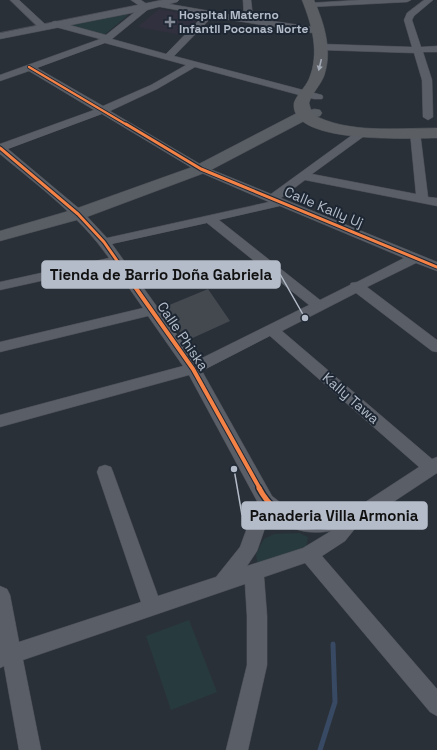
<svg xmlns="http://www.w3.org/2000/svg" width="437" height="750" font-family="'Space Grotesk',sans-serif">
<rect width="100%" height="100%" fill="#2a3038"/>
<!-- medical -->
<polygon fill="#31303e" points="159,9 201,17 181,35 138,27"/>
<!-- green -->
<g fill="#273a3e">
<polygon points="128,14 127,16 104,35 70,26 71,24"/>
<polygon points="299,533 308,537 306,546 263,567 257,561 256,554 264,539 274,534"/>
<polygon points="189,620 217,692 171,710 146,636"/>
</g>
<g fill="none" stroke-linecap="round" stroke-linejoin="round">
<!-- stream -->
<polyline stroke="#384963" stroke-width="5" points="320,750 335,702 333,644"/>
</g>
<!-- building -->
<polygon fill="#444950" points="208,289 230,321 186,341 162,308"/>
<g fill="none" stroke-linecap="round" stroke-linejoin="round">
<!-- minor casing -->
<g stroke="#484c53" stroke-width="1">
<g id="minor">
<polygon points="10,0 19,0 46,25 47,27 46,29 40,29"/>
<path d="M131,0H141L151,7L112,39L166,54L204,15L155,6L154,4L155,2H158L244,17L243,0H251L253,18L319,28L323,31L319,34L212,17L174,56L322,95L323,97L322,99H314L195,67L157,89L110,111L205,167L271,194L359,130L363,129L368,132L367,134L312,174L416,194L410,132L415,129L420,132L428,197L437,198V206L305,180L281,198L437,262V271L416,263L367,287L437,340V352L432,351L356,293L282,331L432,459L437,457V473L357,526L345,541L322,556L437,689V716L430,712L305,563L264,577L267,616V665L248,750H226L247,665V616L245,584L23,660L41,750H19L4,666L0,668V586L7,589L10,595L19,642L141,602L97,472L99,467L105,465L111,467L113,472L158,596L216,577L240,547L257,501L189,375L0,427V415L183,366L148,316L0,352V342L143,308L113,265L0,290V282L109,258C80,216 38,186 0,154V144L94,110L29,71L0,81V75L100,39L52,26L51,24L52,22L55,21L106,35L141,7ZM105,43L186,65L151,85L103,106L37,68ZM102,114L197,171L269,202L107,238L82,211L8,149ZM280,206L404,258L357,282L351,283L350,285L320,300L219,220ZM207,223L309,305L196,361L112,244ZM270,336L419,467L347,514L316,518L295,514L272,496L202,371ZM270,514C289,530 306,535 331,531L303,548L247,566L257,551Z"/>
<polygon points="359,0 411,0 407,2 310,7 306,5 310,3"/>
<polygon points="424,0 433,0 414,16 412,20 421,47 437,46 437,52 423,52 432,80 433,117 428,120 423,117 422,80 414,53 322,50 317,47 322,44 412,47 404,20 407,13"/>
</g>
</g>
<!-- tertiary casing -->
<g stroke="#484c53" stroke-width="1">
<polygon id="tertiary" points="162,0 179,0 177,2 147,10 0,39 0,33"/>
</g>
<!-- secondary casing -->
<g stroke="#484c53" stroke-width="1">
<polygon id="secondary" points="315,109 320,110 322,113 320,116 308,119 207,172 84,218 0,241 0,231 72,210 195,166 299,112"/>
</g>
<!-- trunk casing -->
<g stroke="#474c53" stroke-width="1">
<path id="trunk" d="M302,0H314C324,23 333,51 324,76C320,86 312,93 309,103L312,114C347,134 398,128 437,128V138C412,138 289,145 294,103C297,94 305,88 309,79C320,53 312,25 302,0Z"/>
</g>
<!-- minor -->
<use href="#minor" fill="#5a5e66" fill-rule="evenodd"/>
<!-- tertiary -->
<use href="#tertiary" fill="#5a5e66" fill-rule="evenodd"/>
<!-- secondary -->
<use href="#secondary" fill="#595d64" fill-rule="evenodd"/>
<!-- trunk -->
<use href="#trunk" fill="#5b5f64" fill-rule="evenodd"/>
<!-- cycleway-far3 casing -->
<g stroke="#1d2633" stroke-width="4">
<polyline id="cycleway-far3" points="29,67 127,125"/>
</g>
<!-- cycleway-far2 casing -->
<g stroke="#1d2633" stroke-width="5">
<g id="cycleway-far2">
<polyline points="126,124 201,169 437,267"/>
<polyline points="0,148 78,214 104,242 134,285"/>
</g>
</g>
<!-- cycleway-far1 casing -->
<g stroke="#1d2633" stroke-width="6">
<polyline id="cycleway-far1" points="133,284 193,369 260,489"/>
</g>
<!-- cycleway casing -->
<g stroke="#1d2633" stroke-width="8">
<path id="cycleway" d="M259,488C270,509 292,526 317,526C328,526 340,523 351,521"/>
</g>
<!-- cycleway-far3 -->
<use href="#cycleway-far3" stroke="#f48246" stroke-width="2.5"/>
<!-- cycleway-far2 -->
<use href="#cycleway-far2" stroke="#f48246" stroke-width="3"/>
<!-- cycleway-far1 -->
<use href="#cycleway-far1" stroke="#f48246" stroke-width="4"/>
<!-- cycleway -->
<use href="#cycleway" stroke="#f48246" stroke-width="5"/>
</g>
<!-- one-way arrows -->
<defs><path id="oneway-solid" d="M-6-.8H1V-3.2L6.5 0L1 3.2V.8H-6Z"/></defs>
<use fill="#a2a9b5" href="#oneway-solid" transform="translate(320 65) rotate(103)"/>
<!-- markers -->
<path fill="#848b96" stroke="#1d2633" stroke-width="1.5" d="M168 16h4v4h4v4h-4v4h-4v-4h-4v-4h4z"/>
<g text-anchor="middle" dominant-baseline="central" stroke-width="4" stroke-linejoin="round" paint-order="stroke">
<!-- far-poi labels -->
<g font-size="12" font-weight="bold" fill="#b4bcc9" stroke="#1d2633" text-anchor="start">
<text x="179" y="15">Hospital Materno<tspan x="179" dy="14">Infantil Poconas Norte</tspan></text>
</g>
<!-- street labels -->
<g font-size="14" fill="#b4bcc9" stroke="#1d2633">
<text transform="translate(324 207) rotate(23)">Calle Kally Uj</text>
<text transform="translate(183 336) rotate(56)">Calle Phiska</text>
<text transform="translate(351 398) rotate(41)">Kally Tawa</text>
</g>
</g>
<!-- callouts -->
<path fill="none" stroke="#b4bcc9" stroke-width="1.5" d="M305 318L280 274M234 469L242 515"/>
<g fill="#b4bcc9" stroke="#1d2633" stroke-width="1.5">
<circle cx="305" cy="318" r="4"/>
<circle cx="234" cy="469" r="4"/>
</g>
<g fill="#b4bcc9" stroke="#b4bcc9" stroke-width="1.5">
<rect x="42" y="261" width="238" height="27" rx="4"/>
<rect x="242" y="502" width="185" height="27" rx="4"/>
</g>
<g font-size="15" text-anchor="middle" font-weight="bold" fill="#111">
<text x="161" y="280">Tienda de Barrio Doña Gabriela</text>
<text x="334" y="521">Panaderia Villa Armonia</text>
</g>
</svg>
